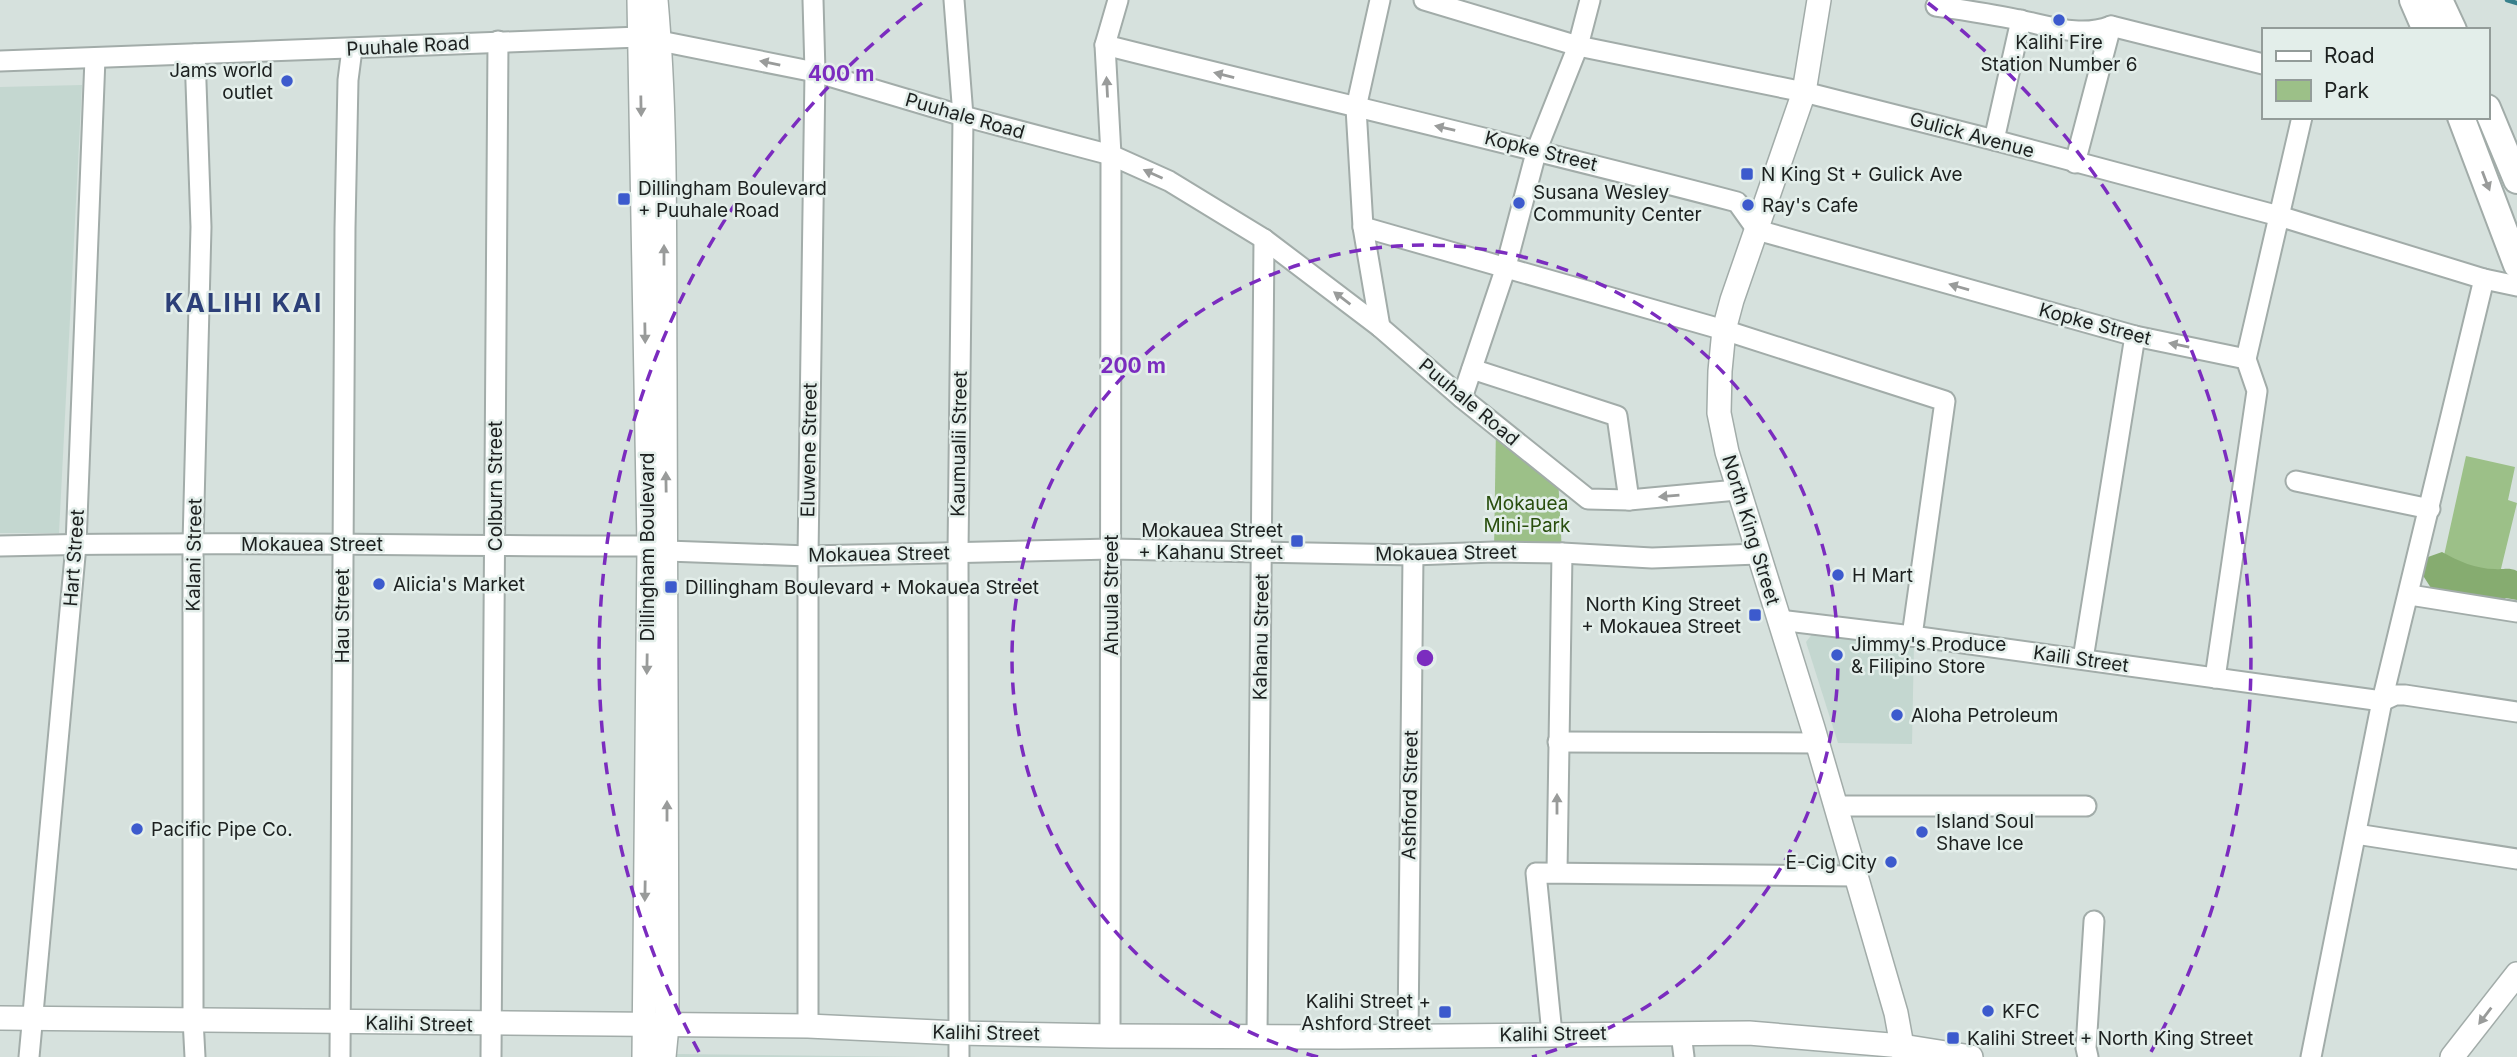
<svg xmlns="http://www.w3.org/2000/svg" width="2517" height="1057" font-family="Inter,sans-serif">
<rect width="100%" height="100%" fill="#d6e1dd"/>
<!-- built -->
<g fill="#c4d7d0">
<polygon points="82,85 59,533 0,533 0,87"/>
<polygon points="1813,633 1914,643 1912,744 1838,743 1806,642"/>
<polygon points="676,1054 921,1057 676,1057"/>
</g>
<!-- green -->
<g fill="#9cc088">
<polygon points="1496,426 1558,476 1562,553 1494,552"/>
<polygon points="2466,456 2515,467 2508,500 2517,503 2500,573 2443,560"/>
</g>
<!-- forest -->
<path fill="#86ac70" d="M2442,552C2458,561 2476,569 2495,569C2504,570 2508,567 2517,571V600L2506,598L2497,604L2477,596L2431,588L2422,574L2428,557Z"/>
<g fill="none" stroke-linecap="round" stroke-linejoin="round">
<!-- stream -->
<polyline stroke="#38808c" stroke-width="4.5" points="2507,0 2517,3"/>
<!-- minor casing -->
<g stroke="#a2aca9" stroke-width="23">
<g id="minor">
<polyline points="954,0 963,116 958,552 959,1057"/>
<polyline points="1424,0 1578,46 1804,92 1994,140 2279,216 2484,279 2517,286"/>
<path d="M1936,6C1964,10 1992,14 2019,20C2050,26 2080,38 2111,26L2263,64"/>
<path d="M1105,45C1316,98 1527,147 1737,202L1757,230L2135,336L2246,359"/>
<polyline points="0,61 640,37 815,72 963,116 1111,155 1169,181 1264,239 1380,327 1462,398 1588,499 1629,500 1737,490"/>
<polyline points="1994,140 2021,20"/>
<polyline points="2075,163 2111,26"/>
<polyline points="1363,227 1724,330 1945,401 1912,636"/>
<polyline points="1380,327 1363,227 1356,108 1380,0"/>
<polyline points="2246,359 2302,117"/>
<polyline points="1472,369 1617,416 1629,500"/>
<polyline points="1462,398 1505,270 1537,149 1578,46 1590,0"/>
<polyline points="2296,481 2430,509"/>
<path d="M0,546C216,541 432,546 649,546L667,551L808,556L1111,549L1413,555L1494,552L1562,553L1652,558L1758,554"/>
<polyline points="2410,595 2517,612"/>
<polyline points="1779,620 1912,636 2382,701 2395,695 2405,695 2517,712"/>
<polyline points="2083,659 2135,336"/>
<polyline points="2215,678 2257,391 2246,359"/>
<polyline points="1558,742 1817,743"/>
<polyline points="1836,806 2086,806"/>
<polyline points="2356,834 2517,859"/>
<polyline points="1557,872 1562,553"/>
<polyline points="808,1026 808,556 815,72 813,0"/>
<polyline points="1681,1033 1684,1057"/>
<polyline points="1552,1034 1536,873 1857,876"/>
<polyline points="1257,1035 1264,239"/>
<polyline points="1408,1035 1413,555"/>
<polyline points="1110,1036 1111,155 1105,45 1118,0"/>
<polyline points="29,1057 76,545 95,58"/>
<polyline points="195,1057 193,1019 193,544 201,227 195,54"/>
<polyline points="340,1057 345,228 348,80 352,49"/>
<polyline points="491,1057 498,41"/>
<polyline points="2088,1057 2086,1048 2094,921"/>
<polyline points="2311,1057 2382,701 2484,279"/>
</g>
</g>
<!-- major casing -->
<g stroke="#a2aca9" stroke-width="26">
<g id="major">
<polyline points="639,0 649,546 644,1057"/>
<path d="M656,0C667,124 664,250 665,375C667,592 667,809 667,1026L664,1057"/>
<polyline points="1819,0 1804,92 1732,300 1724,330 1720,371 1719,413 1727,452 1813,728 1896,1013 1904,1057"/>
<polyline points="0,1018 808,1026 959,1033 1110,1036 1339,1037 1749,1033 1902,1046 1971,1057"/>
<polyline points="2452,1057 2517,974"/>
</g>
</g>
<!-- highway casing -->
<g stroke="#a2aca9" stroke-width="30">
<g id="highway">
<polyline points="2413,0 2426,30"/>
<polyline points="2439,0 2453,30"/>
<polyline points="2487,108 2517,180"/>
<polyline points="2461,117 2517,265"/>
</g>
</g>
<!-- minor -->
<use href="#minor" stroke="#fff" stroke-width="19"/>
<!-- major -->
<use href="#major" stroke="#fff" stroke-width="23"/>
<!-- highway -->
<use href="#highway" stroke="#fff" stroke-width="26"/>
</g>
<!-- one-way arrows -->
<defs><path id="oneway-solid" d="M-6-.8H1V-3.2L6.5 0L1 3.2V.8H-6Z" transform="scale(1.75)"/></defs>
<g fill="#999b9a">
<use href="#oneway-solid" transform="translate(770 63) rotate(-168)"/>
<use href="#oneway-solid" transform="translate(1224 75) rotate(-166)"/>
<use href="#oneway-solid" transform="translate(1107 87) rotate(-93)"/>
<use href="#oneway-solid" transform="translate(641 106) rotate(89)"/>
<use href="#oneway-solid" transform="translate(1445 128) rotate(-167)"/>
<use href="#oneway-solid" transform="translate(1153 174) rotate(-156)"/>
<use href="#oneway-solid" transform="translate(2486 181) rotate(69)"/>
<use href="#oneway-solid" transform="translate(664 255) rotate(-90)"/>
<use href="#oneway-solid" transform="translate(1959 287) rotate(-164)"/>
<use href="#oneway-solid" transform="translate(1342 298) rotate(-143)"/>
<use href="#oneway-solid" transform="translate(645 333) rotate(89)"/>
<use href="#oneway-solid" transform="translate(2179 345) rotate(-168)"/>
<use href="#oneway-solid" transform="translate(666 482) rotate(-91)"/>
<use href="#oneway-solid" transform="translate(1669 496) rotate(175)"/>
<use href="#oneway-solid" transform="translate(647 664) rotate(91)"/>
<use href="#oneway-solid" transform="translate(1557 804) rotate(-90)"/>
<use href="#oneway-solid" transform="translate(667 811) rotate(-90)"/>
<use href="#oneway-solid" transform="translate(645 891) rotate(91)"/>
<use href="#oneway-solid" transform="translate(2485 1016) rotate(127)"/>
</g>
<!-- distance rings -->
<g fill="none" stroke="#7b2cbf" stroke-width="3.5" stroke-dasharray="12 9">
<path d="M1318 1057A413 413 0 1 1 1532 1057"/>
<path d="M699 1052A826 826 0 0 1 922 3M1928 3A826 826 0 0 1 2151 1052"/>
</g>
<!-- markers -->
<g fill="#3c5acd" stroke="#e3eeea" stroke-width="2.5">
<circle cx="2059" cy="20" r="7"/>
<circle cx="287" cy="81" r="7"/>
<rect x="1740" y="167" width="14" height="14" rx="3.5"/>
<rect x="617" y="192" width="14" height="14" rx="3.5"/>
<circle cx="1519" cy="203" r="7"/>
<circle cx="1748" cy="205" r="7"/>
<rect x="1290" y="534" width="14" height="14" rx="3.5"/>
<circle cx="1838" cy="575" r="7"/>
<circle cx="379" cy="584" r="7"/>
<rect x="664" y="580" width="14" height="14" rx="3.5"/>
<rect x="1748" y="608" width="14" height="14" rx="3.5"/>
<circle cx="1837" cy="655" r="7"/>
<circle cx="1897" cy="715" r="7"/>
<circle cx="137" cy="829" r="7"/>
<circle cx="1922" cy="832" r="7"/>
<circle cx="1891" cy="862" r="7"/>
<circle cx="1988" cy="1011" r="7"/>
<rect x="1438" y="1005" width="14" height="14" rx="3.5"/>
<rect x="1946" y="1031" width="14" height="14" rx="3.5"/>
</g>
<g text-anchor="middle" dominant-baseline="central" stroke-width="5" stroke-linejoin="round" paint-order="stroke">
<!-- poi labels -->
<g font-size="19" fill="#1c201f" stroke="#e3eeea" text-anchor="start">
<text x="2059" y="42" text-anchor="middle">Kalihi Fire<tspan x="2059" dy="22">Station Number 6</tspan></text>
<text x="273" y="70" text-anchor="end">Jams world<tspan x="273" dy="22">outlet</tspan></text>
<text x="1761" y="174">N King St + Gulick Ave</text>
<text x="638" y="188">Dillingham Boulevard<tspan x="638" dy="22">+ Puuhale Road</tspan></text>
<text x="1533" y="192">Susana Wesley<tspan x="1533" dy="22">Community Center</tspan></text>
<text x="1762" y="205">Ray's Cafe</text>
<text x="1283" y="530" text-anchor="end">Mokauea Street<tspan x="1283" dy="22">+ Kahanu Street</tspan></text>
<text x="1852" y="575">H Mart</text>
<text x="393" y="584">Alicia's Market</text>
<text x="685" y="587">Dillingham Boulevard + Mokauea Street</text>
<text x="1741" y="604" text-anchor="end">North King Street<tspan x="1741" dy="22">+ Mokauea Street</tspan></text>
<text x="1851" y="644">Jimmy's Produce<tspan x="1851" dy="22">&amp; Filipino Store</tspan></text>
<text x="1911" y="715">Aloha Petroleum</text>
<text x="1936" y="821">Island Soul<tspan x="1936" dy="22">Shave Ice</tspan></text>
<text x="151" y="829">Pacific Pipe Co.</text>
<text x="1877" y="862" text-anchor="end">E-Cig City</text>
<text x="1431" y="1001" text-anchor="end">Kalihi Street +<tspan x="1431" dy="22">Ashford Street</tspan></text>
<text x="2002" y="1011">KFC</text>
<text x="1967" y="1038">Kalihi Street + North King Street</text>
</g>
<!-- street labels -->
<g font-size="19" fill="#1c201f" stroke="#e3eeea">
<text transform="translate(408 46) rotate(-3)">Puuhale Road</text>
<text transform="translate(965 116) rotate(16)">Puuhale Road</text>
<text transform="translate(1972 135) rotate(15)">Gulick Avenue</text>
<text transform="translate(1541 151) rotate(14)">Kopke Street</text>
<text transform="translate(2095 324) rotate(15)">Kopke Street</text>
<text transform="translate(1469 402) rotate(40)">Puuhale Road</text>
<text transform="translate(959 444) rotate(-89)">Kaumualii Street</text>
<text transform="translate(809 450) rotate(-89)">Eluwene Street</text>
<text transform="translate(495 486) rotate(-90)">Colburn Street</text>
<text transform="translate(1751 530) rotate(73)">North King Street</text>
<text x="312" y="544">Mokauea Street</text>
<text transform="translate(647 547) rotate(-90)">Dillingham Boulevard</text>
<text transform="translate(1446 553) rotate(-1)">Mokauea Street</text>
<text transform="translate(879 554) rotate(-1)">Mokauea Street</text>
<text transform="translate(194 555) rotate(-89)">Kalani Street</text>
<text transform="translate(74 558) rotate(-86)">Hart Street</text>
<text transform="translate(1111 595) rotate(-90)">Ahuula Street</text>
<text transform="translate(342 616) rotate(-90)">Hau Street</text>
<text transform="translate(1261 637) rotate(-89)">Kahanu Street</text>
<text transform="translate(2081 659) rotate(8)">Kaili Street</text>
<text transform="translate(1410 795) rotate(-89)">Ashford Street</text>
<text transform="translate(419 1024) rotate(1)">Kalihi Street</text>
<text transform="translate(986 1033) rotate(1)">Kalihi Street</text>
<text transform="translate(1553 1034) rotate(-1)">Kalihi Street</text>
</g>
<!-- park labels -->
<g font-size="19" fill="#294e0d" stroke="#e3eeea">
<text x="1527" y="503">Mokauea<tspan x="1527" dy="22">Mini-Park</tspan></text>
</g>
<!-- district labels -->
<g font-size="26" font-weight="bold" letter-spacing="2" fill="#2c3f78" stroke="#e3eeea">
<text x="244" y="302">KALIHI KAI</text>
</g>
</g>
<circle cx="1425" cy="658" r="10" fill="#7b2cbf" stroke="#e3eeea" stroke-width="3.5"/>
<g font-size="21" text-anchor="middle" font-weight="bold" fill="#7b2cbf" stroke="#e3eeea" stroke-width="5" stroke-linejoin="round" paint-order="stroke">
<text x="841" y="81">400 m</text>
<text x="1133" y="373">200 m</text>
</g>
<!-- legend -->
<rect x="2262" y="28" width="228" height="91" fill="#e3eeea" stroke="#939c99" stroke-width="2"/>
<rect x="2276" y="51" width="35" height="10" fill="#ffffff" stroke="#939c99" stroke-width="2"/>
<text x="2324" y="63" font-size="21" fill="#1c201f">Road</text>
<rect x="2276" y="80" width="35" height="21" fill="#9cc088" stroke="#939c99" stroke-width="2"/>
<text x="2324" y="98" font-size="21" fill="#1c201f">Park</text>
</svg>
